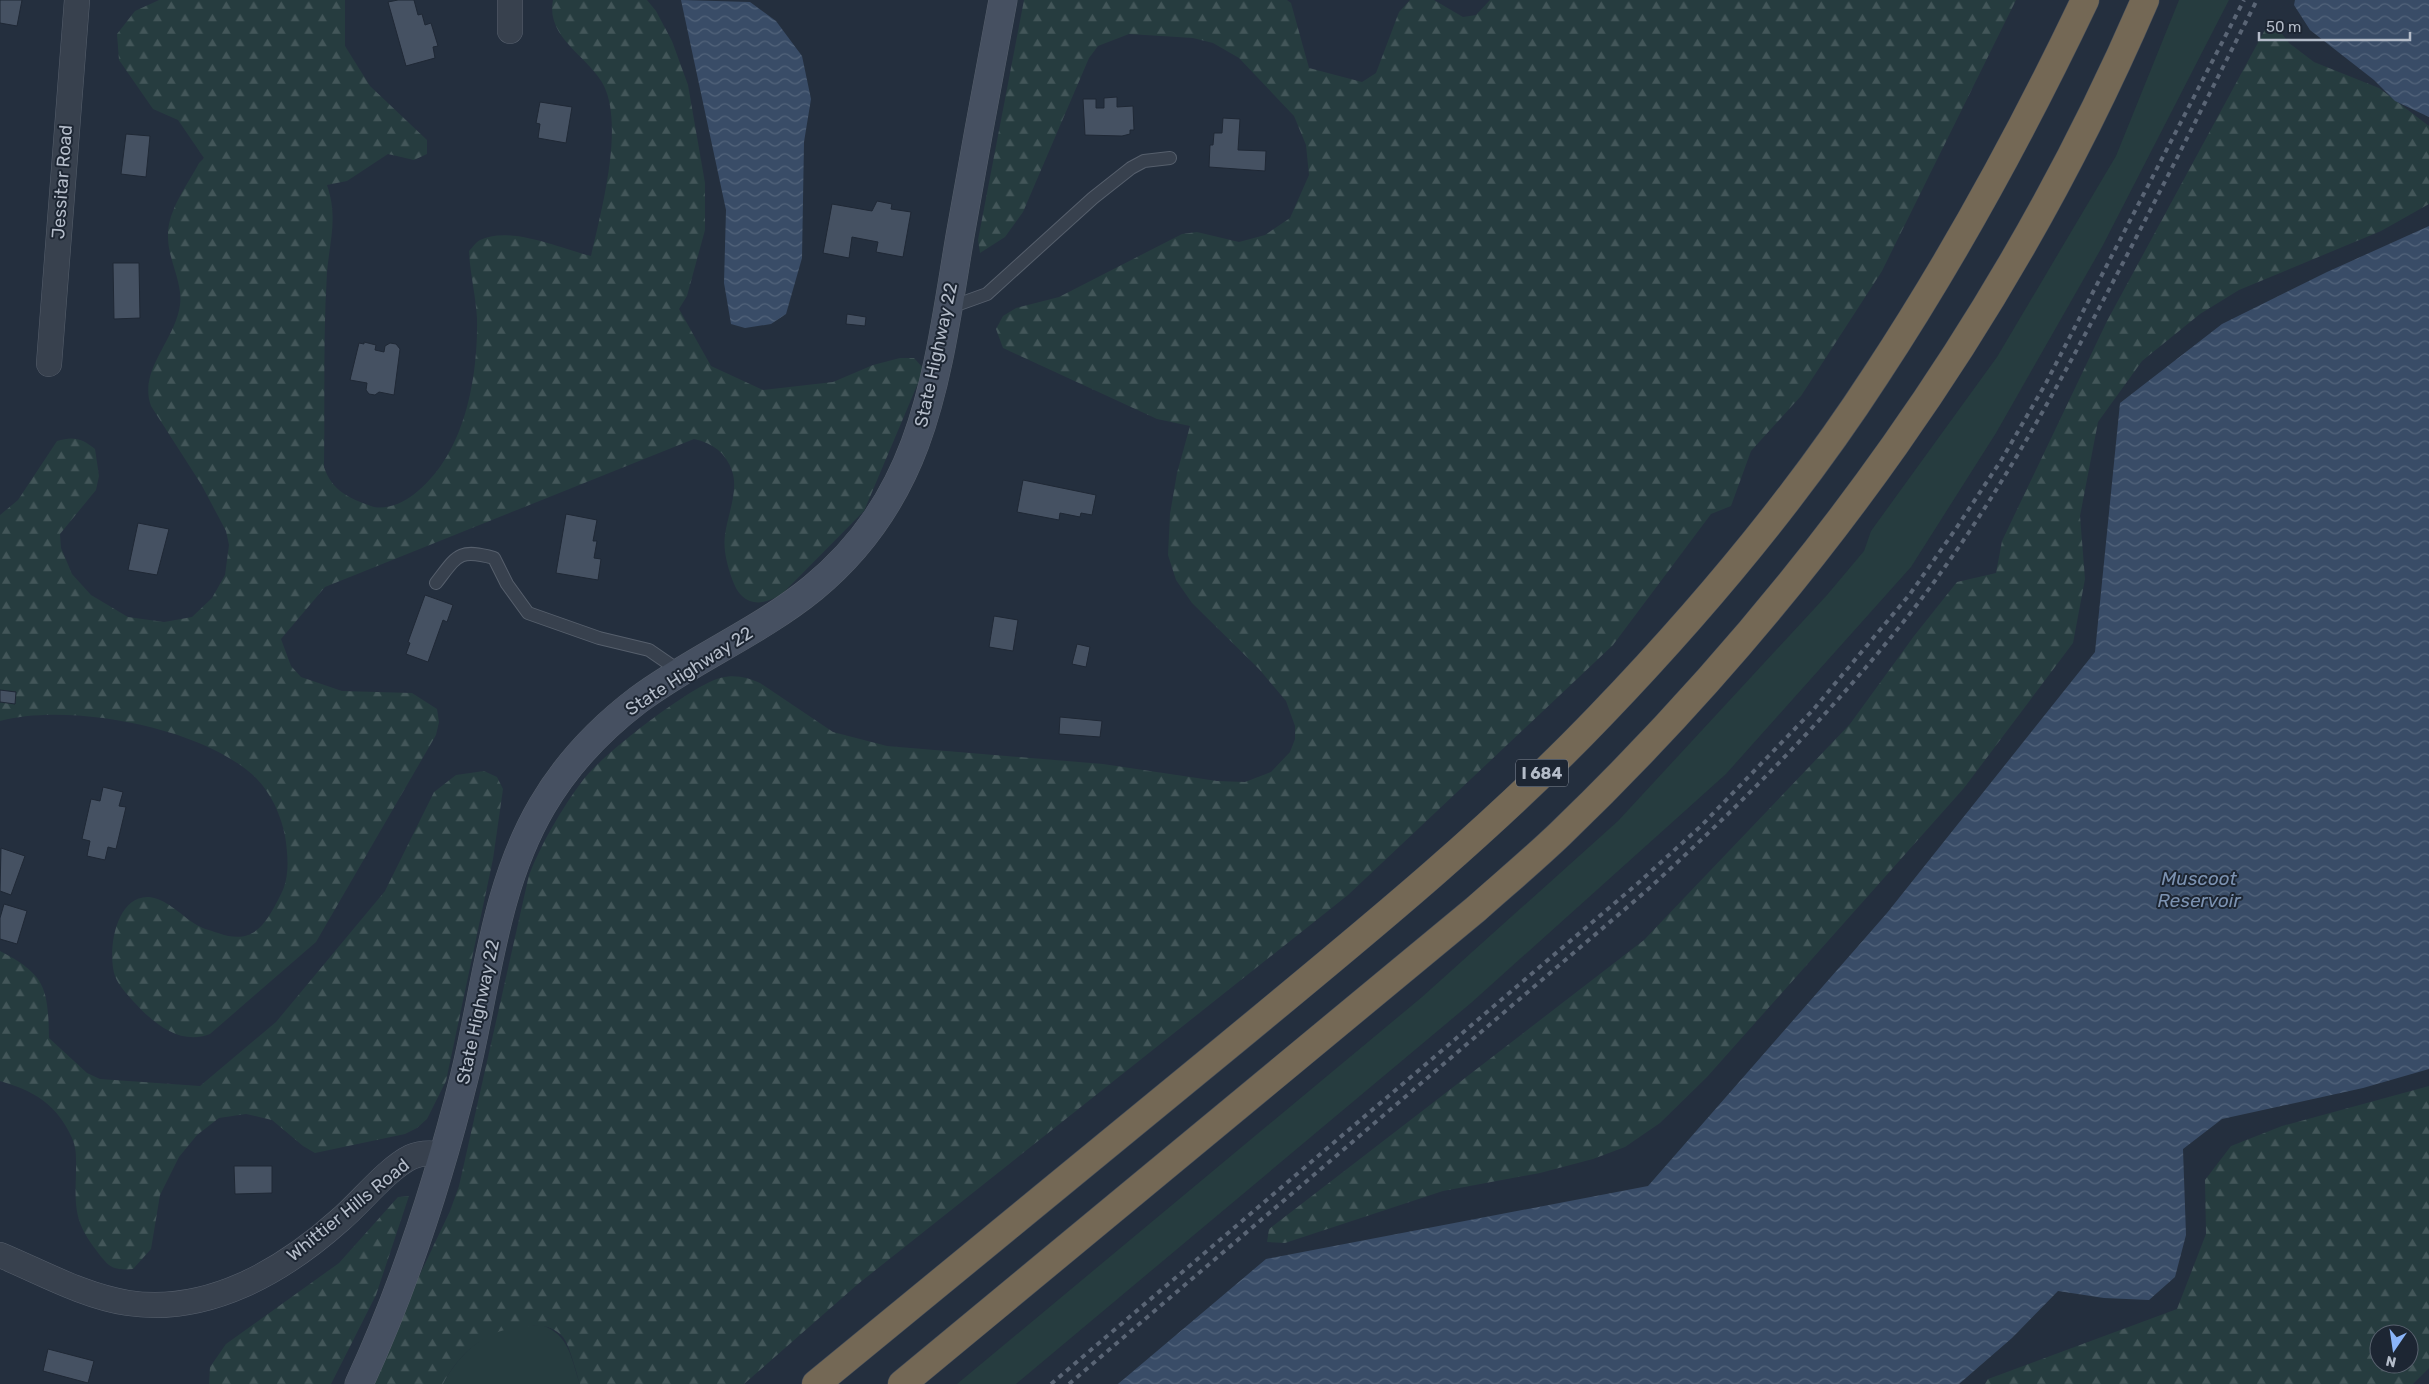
<svg xmlns="http://www.w3.org/2000/svg" width="2429" height="1384" font-family="Rubik,sans-serif">
<defs>
<pattern id="forest-firs" width="22" height="20" patternUnits="userSpaceOnUse" patternTransform="scale(1.25)"><rect width="22" height="20" fill="#263c3f"/><path d="M5 1l3.5 6h-7zM16 11l3.5 6h-7z" fill="#435659"/></pattern>
<pattern id="water-waves" width="16" height="10" patternUnits="userSpaceOnUse" patternTransform="scale(1.25)"><rect width="16" height="10" fill="#394c67"/><path d="M0 5q4-4 8 0t8 0" fill="none" stroke="#53647b"/></pattern>
</defs>
<rect width="100%" height="100%" fill="#242f3e"/>
<!-- grass -->
<g fill="#263c3f">
<polygon points="2179,0 2229,0 2102,247 1996,433 1911,567 1726,774 1471,1003 1016,1384 957,1384 1422,997 1618,821 1827,595 1864,551 1871,531 1997,357 2116,156"/>
<path d="M541,1325C570,1334 571,1359 580,1384H443C457,1357 483,1331 514,1326C522,1325 532,1326 541,1325Z"/>
</g>
<!-- forest -->
<g fill="url(#forest-firs)" fill-rule="evenodd">
<path d="M159,0H345V46L370,86L427,140V154L414,160L388,154L347,181L327,185C338,217 330,239 327,272C323,336 325,402 324,467C332,491 349,498 371,506C384,511 403,503 413,495C464,457 478,380 477,319C476,296 470,274 469,251C473,247 476,242 480,240C509,225 562,249 591,256C601,212 624,128 604,86C591,58 545,38 553,0H647L656,11L672,41L688,85L705,183V230L687,296L679,309L711,366L763,390L833,382L873,365L900,358H914L924,369L864,511L783,593C771,601 755,608 742,596C736,590 734,584 731,576C727,564 723,549 725,535C727,517 739,490 732,471C726,453 713,443 694,439L325,587L281,639L291,666L301,677L342,691L412,693L437,709L439,722L436,735L316,942L210,1034C180,1046 153,1023 133,1001C127,994 119,986 115,976C107,953 115,895 149,897C166,899 179,913 192,922C200,928 209,930 218,933C254,946 266,924 281,894C290,877 288,855 285,836C281,815 271,793 256,778C204,727 68,702 0,721V515L18,500L57,441C73,436 82,438 95,449L99,476L96,490L60,534L61,548L72,574L91,595L128,617L164,622L192,617L212,598L225,575L229,545L226,531L201,484L151,406C138,370 175,341 180,305C183,282 168,260 168,237C167,211 187,186 199,163L204,158L178,120L153,109L119,60L117,34L135,11Z"/>
<path d="M1024,0H1287L1291,3L1309,68L1362,82L1376,73L1399,12L1410,0H1434L1463,17L1476,15L1490,0H2016L1882,271L1801,396L1751,451L1731,506L1711,514L1613,645L1348,895L858,1284L744,1384H580C576,1372 570,1346 563,1337C554,1327 544,1325 531,1326C491,1327 462,1348 443,1384H368L450,1211L459,1186L529,875C542,842 562,808 583,780C603,754 689,687 720,678C734,674 747,677 760,683L833,732L887,746L1103,764L1217,781L1245,782L1271,772L1290,752L1295,739V726L1286,701L1259,669L1192,603L1176,580L1168,555L1170,514L1177,473L1190,426L1157,419L1003,348L996,329L1003,316L1016,308L1059,297L1182,234L1197,232L1239,242L1265,235L1290,218L1309,175L1306,145L1294,116L1239,58L1213,43L1193,38L1129,34L1098,46L1089,58L1023,212L1005,237L980,253L978,240Z"/>
<polygon points="2267,26 2280,31 2289,43 2314,62 2379,88 2429,126 2429,204 2381,231 2239,290 2200,314 2142,361 2098,422 2080,516 2085,579 2073,643 1964,788 1707,1077 1660,1123 1625,1147 1593,1159 1540,1173 1443,1191 1285,1243 1267,1242 1269,1229 1644,940 1850,724 1914,636 1957,582 1996,573 2002,541 2107,321"/>
<path d="M484,771L497,777L503,789L493,859L446,1081L427,1119L417,1128L405,1134L315,1153L303,1146L272,1120L246,1114L219,1118L197,1135L179,1157L160,1195L151,1249L133,1269C112,1271 108,1266 96,1250C74,1221 75,1207 76,1172C76,1160 77,1149 72,1138C57,1104 34,1091 0,1081V951C46,975 48,988 49,1038L87,1073L100,1079L200,1086L276,1022L385,891L434,792L456,775Z"/>
<path d="M2429,1086V1368L2413,1384H1985L1988,1379L2177,1309L2206,1234L2205,1180L2231,1146L2282,1126ZM2379,1334H2409V1364H2379Z"/>
<polygon points="409,1196 376,1295 331,1384 209,1384 210,1367 226,1344 339,1263 398,1197"/>
</g>
<!-- water -->
<g fill="url(#water-waves)">
<polygon points="681,0 750,2 776,21 802,56 811,99 804,142 802,258 786,314 771,324 745,328 731,324 724,283 726,210"/>
<polygon points="2295,0 2429,0 2429,117 2395,101 2374,80 2310,30 2294,5"/>
<polygon points="2429,226 2429,1069 2363,1088 2222,1119 2183,1149 2186,1235 2175,1277 2149,1300 2104,1298 2058,1291 2012,1338 1959,1384 1118,1384 1266,1259 1648,1186 1887,913 2095,652 2120,403 2222,324 2327,272"/>
</g>
<!-- building -->
<g fill="#455162" stroke="#1f2835">
<polygon points="0,0 22,0 17,26 0,23"/>
<polygon points="398,0 414,0 418,15 422,14 425,25 431,23 438,46 433,47 435,58 406,66 388,2"/>
<polygon points="1117,97 1117,107 1133,106 1134,130 1130,130 1130,134 1122,136 1085,135 1083,99 1096,99 1096,108 1104,108 1104,98"/>
<polygon points="540,102 572,107 566,143 538,138 540,124 536,123"/>
<polygon points="1223,118 1240,119 1238,150 1266,151 1265,171 1209,167 1210,145 1213,145 1214,133 1222,133"/>
<polygon points="126,134 150,136 146,177 121,174"/>
<polygon points="877,201 892,204 891,209 911,212 903,257 876,252 878,242 852,237 849,258 823,253 832,204 872,211"/>
<polygon points="113,263 139,263 140,318 114,319"/>
<polygon points="847,314 866,317 865,326 846,324"/>
<polygon points="364,342 376,345 375,350 384,352 385,346 390,343 396,344 400,349 394,395 379,392 375,395 369,394 366,390 367,383 350,380 359,343 364,344"/>
<polygon points="1023,480 1096,495 1092,515 1081,513 1080,517 1060,513 1059,520 1017,512"/>
<polygon points="566,514 597,520 593,541 597,541 594,558 601,559 598,580 556,573"/>
<polygon points="138,523 169,529 157,575 128,570"/>
<polygon points="425,595 453,605 447,622 443,620 428,662 406,654 410,643 408,642"/>
<polygon points="994,616 1018,620 1013,651 989,647"/>
<polygon points="1077,644 1090,647 1086,667 1072,664"/>
<polygon points="0,690 16,692 15,704 0,702"/>
<polygon points="1060,717 1102,721 1100,737 1059,734"/>
<polygon points="103,787 123,792 119,806 126,807 116,849 108,847 105,860 87,856 90,841 82,839 91,799 100,801"/>
<polygon points="1,848 25,856 11,895 0,891"/>
<polygon points="4,904 27,911 17,944 0,939 0,918"/>
<polygon points="234,1166 272,1166 272,1193 235,1194"/>
<polygon points="48,1349 94,1361 88,1383 43,1371"/>
</g>
<g fill="none" stroke-linecap="round" stroke-linejoin="round">
<!-- lane casing -->
<g stroke="#565f6c" stroke-width="14">
<g id="lane">
<polyline points="948,308 987,294 1093,198 1131,168 1144,161 1170,158"/>
<path d="M436,583C457,556 458,548 494,558L507,584L528,613L599,638L649,650L681,672"/>
</g>
</g>
<!-- street casing -->
<g stroke="#565f6c" stroke-width="26">
<g id="street">
<polyline points="510,31 510,0"/>
<polyline points="49,364 77,0"/>
<path d="M0,1255C41,1272 83,1296 128,1303C208,1315 283,1271 340,1220C360,1203 388,1168 411,1157C422,1152 433,1153 444,1155"/>
</g>
</g>
<!-- secondary casing -->
<g stroke="#565f6c" stroke-width="29">
<path id="secondary" d="M359,1384C405,1285 439,1180 465,1074C487,984 494,888 542,806C566,765 600,729 638,700C693,659 759,632 813,588C927,494 937,372 960,236C974,157 988,79 1003,0"/>
</g>
<!-- highway casing -->
<g stroke="#434c59" stroke-width="29">
<g id="highway">
<path d="M816,1384C954,1271 1091,1158 1229,1045C1356,940 1486,835 1600,716C1701,611 1797,497 1876,375C1955,255 2023,130 2085,0"/>
<path d="M902,1384L1476,909C1504,884 1534,859 1561,833C1807,596 2010,314 2145,0"/>
</g>
</g>
<!-- lane -->
<use href="#lane" stroke="#38414e" stroke-width="12"/>
<!-- street -->
<use href="#street" stroke="#38414e" stroke-width="25"/>
<!-- secondary -->
<use href="#secondary" stroke="#465061" stroke-width="28"/>
<!-- highway -->
<use href="#highway" stroke="#746855" stroke-width="28"/>
<!-- rail -->
<g stroke="#5a6575" stroke-width="4" stroke-dasharray="5 5" stroke-linecap="butt">
<polyline points="1051,1384 1637,884 1701,826 1813,710 1910,594 1955,530 2002,459 2046,383 2244,0"/>
<path d="M1069,1384L1645,892C1744,802 1837,708 1919,602C1988,512 2044,412 2097,312C2152,209 2204,104 2257,0"/>
</g>
</g>
<g text-anchor="middle" dominant-baseline="central" stroke-width="4" stroke-linejoin="round" paint-order="stroke">
<!-- shield labels -->
<rect fill="#1d2633" stroke="#878f9c" stroke-width="1" x="1516" y="759.5" width="52" height="27" rx="4"/>
<g font-size="16" font-weight="bold" fill="#b4bcc9">
<text x="1542" y="773">I 684</text>
</g>
<!-- street labels -->
<g font-size="18" fill="#b4bcc9" stroke="#1d2633">
<text transform="translate(62 182) rotate(-86)">Jessitar Road</text>
<text transform="translate(936 355) rotate(-78)">State Highway 22</text>
<text transform="translate(689 671) rotate(-33)">State Highway 22</text>
<text transform="translate(478 1012) rotate(-78)">State Highway 22</text>
<text transform="translate(348 1210) rotate(-39)">Whittier Hills Road</text>
</g>
<!-- water labels -->
<g font-size="19" font-style="italic" fill="#7c92b1" stroke="#1d2633">
<text x="2199" y="878">Muscoot<tspan x="2199" dy="22">Reservoir</tspan></text>
</g>
</g>
<!-- north arrow -->
<g transform="translate(2394 1349) rotate(193)"><circle r="24" fill="#1d2633" stroke="#59626f"/>
<path d="M0-4L9 19L0 12L-9 19Z" fill="#8ab4f8"/>
<text y="-8" font-size="14" font-weight="bold" text-anchor="middle" fill="#b4bcc9">N</text>
</g>
<!-- scale -->
<path d="M2259 32v8h151v-8" fill="none" stroke="#b4bcc9" stroke-width="2.5"/>
<text x="2266" y="32" font-size="15" fill="#b4bcc9" stroke="#1d2633" stroke-width="4" paint-order="stroke">50 m</text>
</svg>
